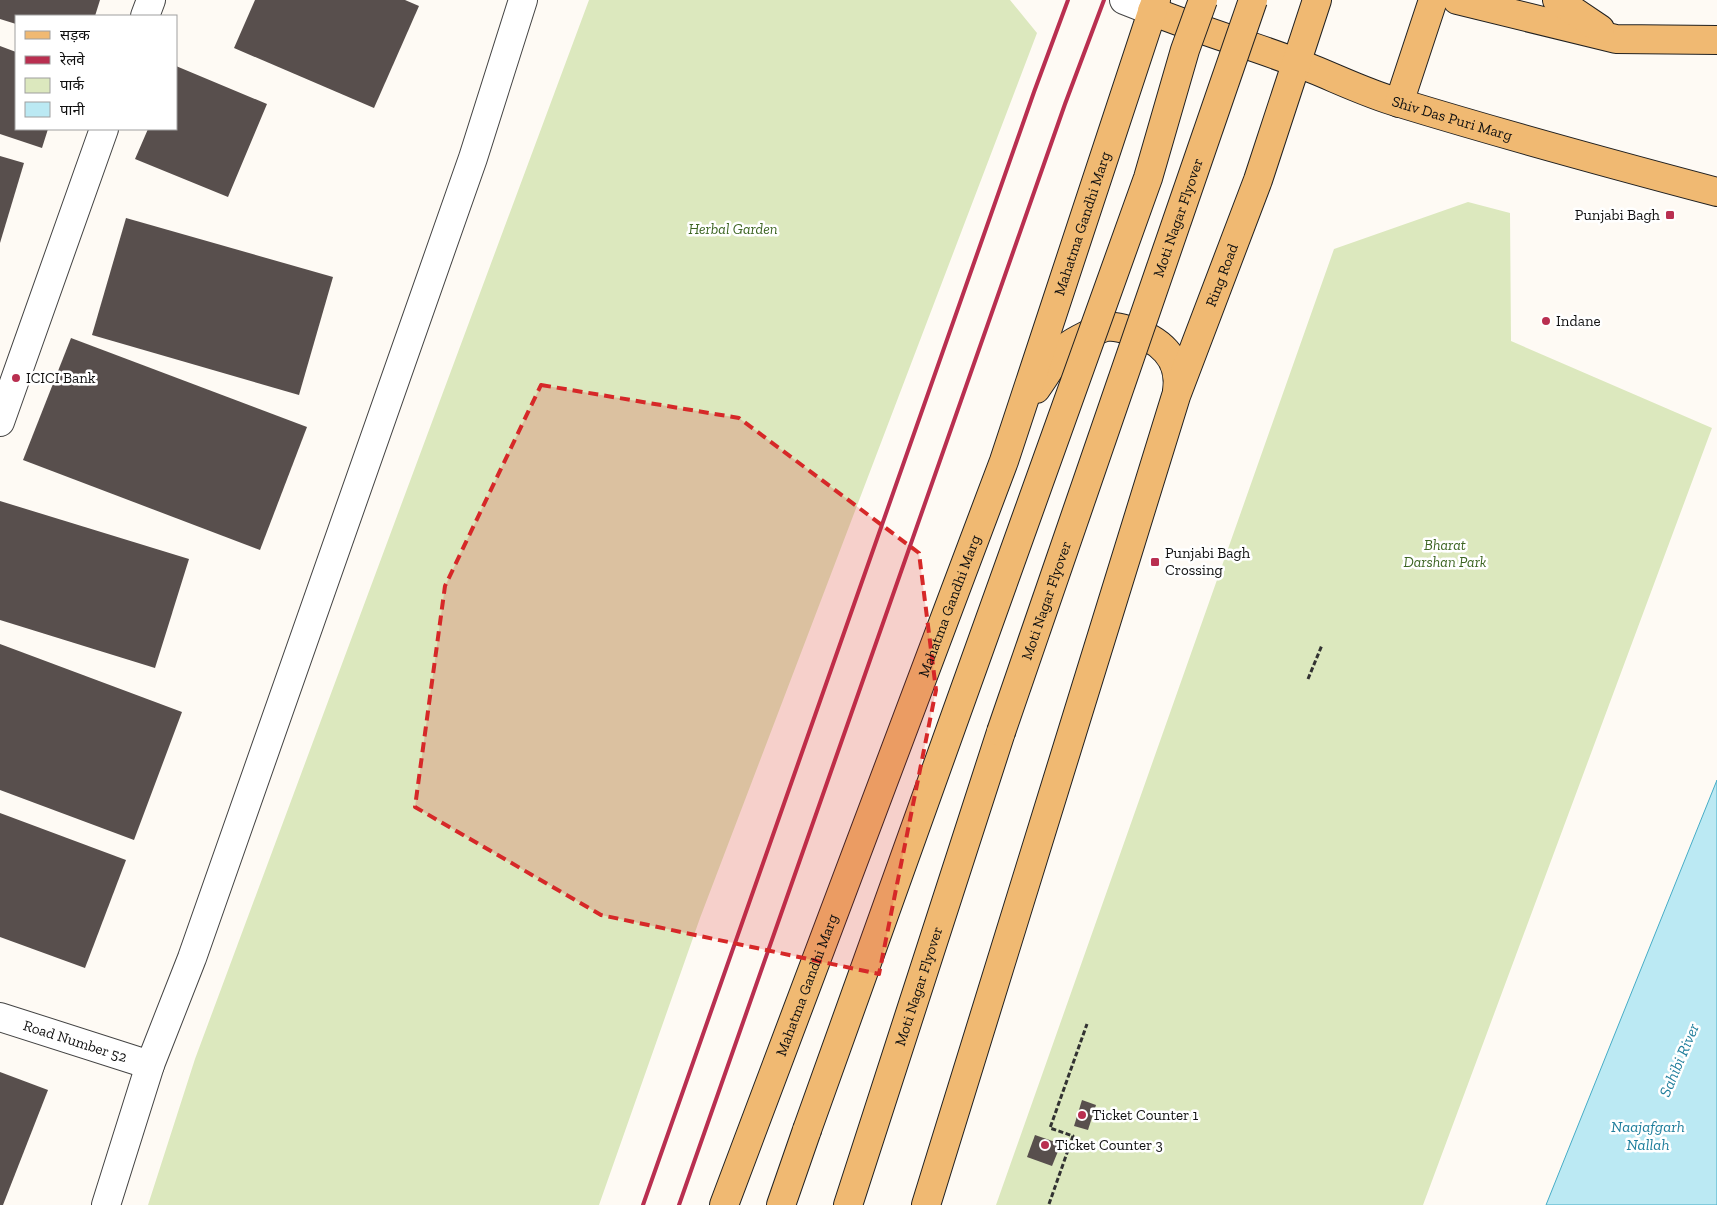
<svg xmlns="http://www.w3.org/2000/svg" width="1717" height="1205" font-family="'Zilla Slab','Noto Sans Devanagari',serif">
<rect width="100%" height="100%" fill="#fefaf4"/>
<!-- green -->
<g fill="#dce8be">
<polygon points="589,0 1010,0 1037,33 700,918 599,1205 148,1205 195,1059"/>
<polygon points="1468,202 1510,213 1511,341 1712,428 1423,1205 996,1205 1334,249"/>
</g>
<!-- water -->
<polygon fill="#bbe9f3" stroke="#46acc6" points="1717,780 1717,1205 1546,1205"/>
<!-- building -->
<g fill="#584f4d">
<polygon points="0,0 100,0 95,16 16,16 16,24 0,19"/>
<polygon points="255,0 405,0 419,6 374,108 234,48"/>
<polygon points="0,46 16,52 16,129 48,129 42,148 0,134"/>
<polygon points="176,66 267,104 228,197 135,159 148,129 176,129"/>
<polygon points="0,156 24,163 0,243"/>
<polygon points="126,218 333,277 299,395 92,335"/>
<polygon points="71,338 307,427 260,550 23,460"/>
<polygon points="0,501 189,559 155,668 0,620"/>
<polygon points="0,644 182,712 134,840 0,790"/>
<polygon points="0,813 126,860 85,968 0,937"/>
<polygon points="0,1072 48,1090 3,1205 0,1205"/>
<polygon points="1082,1100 1096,1105 1088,1130 1074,1126"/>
<polygon points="1035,1135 1061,1144 1052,1166 1027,1157"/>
</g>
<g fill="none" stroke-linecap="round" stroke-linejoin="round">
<!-- minor casing -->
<g stroke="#434343" stroke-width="30">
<g id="minor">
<polyline points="1124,0 1152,11"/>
<polyline points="145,16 151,0"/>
<polyline points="0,422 104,129"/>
<path id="s1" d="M0,1017L150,1065"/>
<polyline points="106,1205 150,1065 192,958 473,158 523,0"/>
</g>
</g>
<!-- major casing -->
<g stroke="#212121" stroke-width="30">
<g id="major">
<polyline points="1457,0 1616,39 1717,40"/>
<polyline points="1557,0 1600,29"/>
<path id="s2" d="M1152,11C1199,30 1247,44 1295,62C1330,75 1364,93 1400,103C1505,135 1611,164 1717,192"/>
<polyline points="1399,103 1433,0"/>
<path d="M1036,389C1045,377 1057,355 1068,346C1074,341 1098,329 1106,327C1112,326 1122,328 1128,330C1159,338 1182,358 1177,391"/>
<path id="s3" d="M724,1205L1004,461L1156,0"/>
<polyline points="781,1205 807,1130"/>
<path id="s4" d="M848,1205L1001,732"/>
<path id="s5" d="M926,1205L1176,396L1258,180L1317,0"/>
</g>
</g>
<!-- path -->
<g stroke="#323232" stroke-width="3" stroke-dasharray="5 2.5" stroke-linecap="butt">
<polyline points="1308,679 1322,645"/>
<polyline points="1049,1204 1073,1136 1050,1128 1087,1024"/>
</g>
<!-- minor -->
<use href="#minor" stroke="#fff" stroke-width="28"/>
<!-- major -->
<use href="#major" stroke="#f0b972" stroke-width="28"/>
<!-- rail -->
<g stroke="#b92f50" stroke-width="4">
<polyline points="643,1205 1034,92 1068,0"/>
<polyline points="679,1205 1065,104 1104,0"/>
</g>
<!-- major-bridge casing -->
<g stroke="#212121" stroke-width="30" stroke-linecap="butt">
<g id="major-bridge">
<path id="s6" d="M1001,732L1253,0"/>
<polyline points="807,1130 1148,178 1185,50 1203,0"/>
</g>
</g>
<!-- major-bridge -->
<use href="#major-bridge" stroke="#f0b972" stroke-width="28"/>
</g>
<!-- marked area -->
<path fill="#d62828" fill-opacity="0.2" stroke="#d62828" stroke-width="4" stroke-dasharray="10 6" stroke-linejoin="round" d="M541,385L739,418L919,553L936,690L879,974L601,915L415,807L445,586Z"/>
<!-- markers -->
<g fill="#b92f50" stroke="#fff" stroke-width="2">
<rect x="1665" y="210" width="10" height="10" rx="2.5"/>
<circle cx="1546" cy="321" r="5"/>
<circle cx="16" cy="378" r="5"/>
<rect x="1150" y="557" width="10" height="10" rx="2.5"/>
<circle cx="1082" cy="1115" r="5"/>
<circle cx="1045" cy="1145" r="5"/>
</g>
<g text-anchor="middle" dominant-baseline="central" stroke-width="5" stroke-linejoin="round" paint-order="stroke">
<!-- street labels -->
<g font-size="15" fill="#101010" stroke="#fff">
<text stroke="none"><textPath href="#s2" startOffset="319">Shiv Das Puri Marg</textPath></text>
<text stroke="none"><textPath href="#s6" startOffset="544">Moti Nagar Flyover</textPath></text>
<text stroke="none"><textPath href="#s3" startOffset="1045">Mahatma Gandhi Marg</textPath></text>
<text stroke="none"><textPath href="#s5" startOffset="976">Ring Road</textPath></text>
<text stroke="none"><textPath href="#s6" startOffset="139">Moti Nagar Flyover</textPath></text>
<text stroke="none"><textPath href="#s3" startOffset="640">Mahatma Gandhi Marg</textPath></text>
<text stroke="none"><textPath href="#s3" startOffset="235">Mahatma Gandhi Marg</textPath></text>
<text stroke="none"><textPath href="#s4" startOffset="230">Moti Nagar Flyover</textPath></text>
<text stroke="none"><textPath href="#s1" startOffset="79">Road Number 52</textPath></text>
</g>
<!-- poi labels -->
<g font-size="15" fill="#101010" stroke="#fff" text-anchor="start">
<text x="1660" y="215" text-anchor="end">Punjabi Bagh</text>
<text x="1556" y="321">Indane</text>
<text x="26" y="378">ICICI Bank</text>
<text x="1165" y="553">Punjabi Bagh<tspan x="1165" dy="17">Crossing</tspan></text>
<text x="1092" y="1115">Ticket Counter 1</text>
<text x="1055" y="1145">Ticket Counter 3</text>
</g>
<!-- park labels -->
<g font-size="15" font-style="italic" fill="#3d6523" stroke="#fff">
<text x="733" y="229">Herbal Garden</text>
<text x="1445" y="545">Bharat<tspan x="1445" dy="17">Darshan Park</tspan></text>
</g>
<!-- water labels -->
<g font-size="16" font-style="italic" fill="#1f7e9c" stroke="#fff">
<text transform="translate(1679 1060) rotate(-67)">Sahibi River</text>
<text x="1648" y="1126">Naajafgarh<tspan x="1648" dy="18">Nallah</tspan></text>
</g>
</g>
<!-- legend -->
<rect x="15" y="15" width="162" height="115" fill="#ffffff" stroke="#9f9f9f"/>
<rect x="25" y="31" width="25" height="8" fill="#f0b972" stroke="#9f9f9f"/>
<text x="60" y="40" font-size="15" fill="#101010">सड़क</text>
<rect x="25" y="56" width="25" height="8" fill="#b92f50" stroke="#9f9f9f"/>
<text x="60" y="65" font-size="15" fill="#101010">रेलवे</text>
<rect x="25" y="78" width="25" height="15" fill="#dce8be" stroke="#9f9f9f"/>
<text x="60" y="90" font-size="15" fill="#101010">पार्क</text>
<rect x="25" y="102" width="25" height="15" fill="#bbe9f3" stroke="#9f9f9f"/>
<text x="60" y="115" font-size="15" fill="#101010">पानी</text>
</svg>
